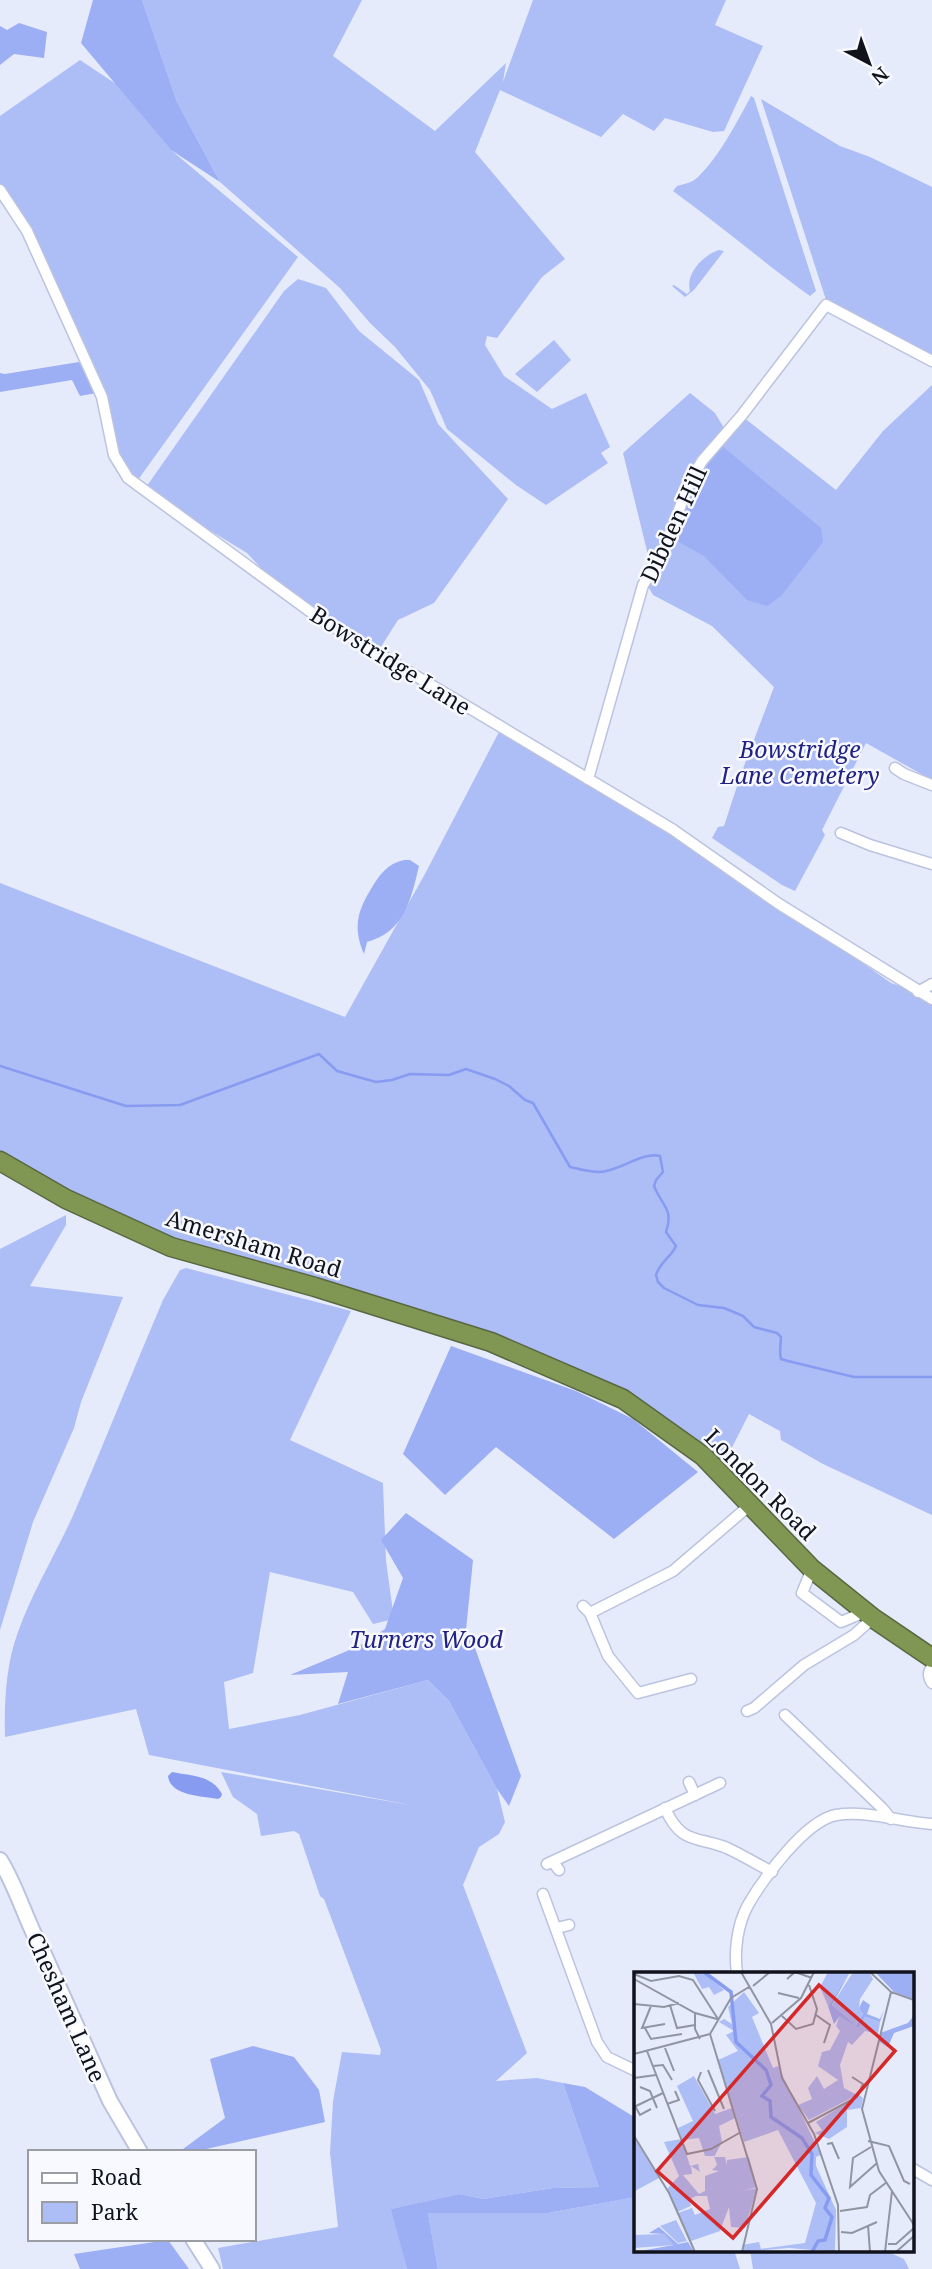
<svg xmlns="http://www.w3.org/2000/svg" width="932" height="2269" font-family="'Noto Serif',serif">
<rect width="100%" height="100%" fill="#e6ebfc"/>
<!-- green -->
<g fill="#adbdf6">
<polygon points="142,0 362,0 333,56 435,131 506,63 503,82 533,0 726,0 715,25 763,46 724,131 713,132 665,118 654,131 623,114 601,137 500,90 475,152 565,259 542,277 497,338 487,336 485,345 504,376 552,409 586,393 610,447 601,453 608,463 546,505 516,485 447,429 430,390 395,347 370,323 340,288 220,182 177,102"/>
<polygon points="80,60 116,84 171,150 298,257 135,484 128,478 106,412 27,231 0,190 0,116"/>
<path d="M751,96L754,98L816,291L810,296C763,262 720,225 673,191L677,186C684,184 692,183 698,177C719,157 737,122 751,96Z"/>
<polygon points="761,99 840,146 870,157 932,187 932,356 827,303"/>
<path d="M719,250L724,251L694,290L685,297L672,286L674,285L687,294L690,291C685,274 703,255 719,250Z"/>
<polygon points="298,279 326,288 359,331 419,380 438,424 508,499 434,603 398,620 377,653 283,591 247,553 144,490 284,291"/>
<polygon points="554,340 571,360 537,392 515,374"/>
<polygon points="932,385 932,780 866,743 822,830 825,835 795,891 782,885 712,838 718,827 724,826 741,774 774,687 712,626 653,595 648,586 677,541 687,498 704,469 743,417 836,490 883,431"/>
<polygon points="690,393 715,413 724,428 697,465 662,545 649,559 623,453"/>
<polygon points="501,728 672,829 891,983 918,992 932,1000 932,1515 823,1464 781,1440 780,1431 749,1414 724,1463 623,1399 476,1337 171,1247 0,1164 0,883 345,1017 426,872"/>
<polygon points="66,1215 66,1225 30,1286 123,1297 81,1402 74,1428 33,1522 0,1630 0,1249"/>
<path d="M186,1268L351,1311L290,1440L383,1483L386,1561L394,1619L373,1624L353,1592L270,1572L253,1673L224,1682L229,1729L300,1715L428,1680L449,1701L497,1789L505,1822L499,1834L479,1847L463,1885L527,2053L496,2081L537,2078L563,2083L599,2187L553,2188L483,2199L459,2194L392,2209L407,2269H223L218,2248L338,2227L330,2153L333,2101L342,2052L380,2055L381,2050L324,1899L320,1896L299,1834L294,1831L261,1836L257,1814L233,1797L221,1772L416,1806L149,1755L136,1709L5,1737C4,1702 6,1664 18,1632C33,1590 57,1552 75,1511C105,1441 133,1370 163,1300L180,1270Z"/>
<polygon points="636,2197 636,2250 734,2250 740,2269 438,2269 428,2213 548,2213"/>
<polygon points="750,2250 884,2250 904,2259 909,2269 753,2269"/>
</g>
<!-- forest -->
<g fill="#9caef4">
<polygon points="93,0 142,0 177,102 220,182 171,150 81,43"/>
<polygon points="19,23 47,32 44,58 14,54 0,65 0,26 7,30"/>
<polygon points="79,362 96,393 80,396 72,380 0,392 0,373 5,374"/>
<polygon points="722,446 821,528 823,542 781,596 767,606 747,600 704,556 677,541 687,498 704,469"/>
<path d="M404,860H410L419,866C411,900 404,932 367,942L364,954C353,928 357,912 371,889C380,874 387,864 404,860Z"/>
<polygon points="451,1346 576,1391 633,1419 698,1472 614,1539 496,1447 445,1495 403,1454"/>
<polygon points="406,1513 473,1560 466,1630 471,1637 521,1776 509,1806 497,1789 449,1701 428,1680 338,1704 348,1672 290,1675 359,1646 385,1629 403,1578 381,1540"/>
<polygon points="253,2046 294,2057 319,2090 325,2122 193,2152 179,2152 225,2118 210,2059"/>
<polygon points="563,2083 585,2087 636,2118 636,2197 548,2213 428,2213 438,2269 407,2269 391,2209 459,2194 483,2199 553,2188 599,2187"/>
<polygon points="168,2240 189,2269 80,2269 74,2254"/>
</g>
<!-- water -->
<path fill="#879bf1" d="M172,1772C191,1776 212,1775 222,1794L221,1797L218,1799C202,1796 170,1796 168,1776Z"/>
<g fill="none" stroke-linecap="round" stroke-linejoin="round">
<!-- stream -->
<path stroke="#879bf1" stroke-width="2.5" d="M0,1066L126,1106L180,1105L319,1054L337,1071L376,1082L392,1080L410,1074L449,1075L466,1069L495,1079L509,1086L525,1100L533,1103L570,1167C579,1169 589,1172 599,1172C618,1172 643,1151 660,1156L663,1172L656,1180L654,1186C662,1206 674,1209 666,1232L676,1246C671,1257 660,1262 656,1275L658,1282L664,1288L698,1305L724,1308L743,1316L754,1327L777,1333L781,1337L780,1352L781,1359L788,1361L854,1377H932"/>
<!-- street casing -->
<g stroke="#bbc3df" stroke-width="13">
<g id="street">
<polyline points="0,190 27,231 102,397 114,455 128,478 319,618 672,829 779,904 932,999"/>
<polyline points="895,768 904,774 932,785"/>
<polyline points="588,779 643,585 663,553 689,483 702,461 742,415 826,305 932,361"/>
<polyline points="841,833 870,845 932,864"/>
<polyline points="918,992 932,984"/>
<polyline points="812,1569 802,1593 841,1622 865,1612"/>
<polyline points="583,1606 590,1613 608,1656 638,1693 691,1679"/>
<polyline points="590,1613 673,1571 750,1505"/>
<path d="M932,1667C928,1672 928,1677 932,1683"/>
<polyline points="747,1711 754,1708 804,1665 854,1635 873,1618"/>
<polyline points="785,1715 882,1808 891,1819"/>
<polyline points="689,1782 695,1795"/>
<path d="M665,1808C681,1845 697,1836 727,1848C742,1855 757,1864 772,1872"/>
<polyline points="553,1862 559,1870"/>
<polyline points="547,1864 720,1783"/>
<polyline points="543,1894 597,2042 607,2057 636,2071"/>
<polyline points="557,1928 569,1925"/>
<path d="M737,1973C734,1952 737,1925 748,1905C763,1879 805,1821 836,1815C867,1810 901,1822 932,1824"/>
<polyline points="913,2169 932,2180"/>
</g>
</g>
<!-- secondary casing -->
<g stroke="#bbc3df" stroke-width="18">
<g id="secondary">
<path d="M0,1860C18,1889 26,1922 43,1952L110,2101L140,2152"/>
<polyline points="193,2239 212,2269"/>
</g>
</g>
<!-- highway casing -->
<g stroke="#596840" stroke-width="21">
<polyline id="highway" points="0,1161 66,1199 171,1247 315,1287 491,1342 623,1399 703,1456 812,1569 873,1618 932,1658"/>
</g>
<!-- street -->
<use href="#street" stroke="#fff" stroke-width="10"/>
<!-- secondary -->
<use href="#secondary" stroke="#fff" stroke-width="14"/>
<!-- highway -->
<use href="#highway" stroke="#809653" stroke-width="18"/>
</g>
<g text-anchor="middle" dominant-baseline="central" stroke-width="5" stroke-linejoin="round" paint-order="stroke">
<!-- street labels -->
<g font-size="23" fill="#10131c" stroke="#f7f9ff">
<text transform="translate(673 524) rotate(-65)">Dibden Hill</text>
<text transform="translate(391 660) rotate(32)">Bowstridge Lane</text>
<text transform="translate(254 1243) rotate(17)">Amersham Road</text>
<text transform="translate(761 1484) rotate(45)">London Road</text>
<text transform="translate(67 2007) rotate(66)">Chesham Lane</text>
</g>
<!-- park labels -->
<g font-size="23" font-style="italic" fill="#212285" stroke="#f7f9ff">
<text x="800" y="749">Bowstridge<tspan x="800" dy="26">Lane Cemetery</tspan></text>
<text x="426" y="1639">Turners Wood</text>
</g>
</g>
<!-- overview -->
<g transform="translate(634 1972)">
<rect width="280" height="280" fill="#e6ebfc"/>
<path d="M59,0H69L90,18L80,23L75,15L68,17ZM194,0H216L194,34L186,15ZM219,0H235L239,7L226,27L225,36L230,39L222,53L198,33ZM110,20L125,41L118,45L139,96L144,94L187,183L182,185V194L202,238L201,280L155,276L109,280L108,273L125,270L127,277L171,271L182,231L144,158L110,170L84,88L104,79L92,63L100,59L85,50L90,47L98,52L94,35ZM206,43L225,56L231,45L246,50L244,62L231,59L218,73L214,70L206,93L210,116L223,123L175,148L164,133L178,127L174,116L183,104L190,117L204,108L184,94L188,80L196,78L206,59L202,54ZM60,104L81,142L98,136L101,146L85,154L88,170L80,185H91L93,193V188L115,185L123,215L109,219L123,216L111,256L97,255L95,235L86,259L57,269L44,241L58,236L61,243L76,237L73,224H62L55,228L57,234L43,240L33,217L45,204L30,170L48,167L44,156L59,149L43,114ZM65,166L71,184H80L83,193L78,198L85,199L71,204V219L65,222L49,203L58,202L57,194L66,200L64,192L56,194L48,168ZM225,123L229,126L227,136L213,138V155L195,167L181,161L188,158L182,150ZM0,166L25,206L1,219L0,218ZM42,248L53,269L44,271L26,254ZM30,262L41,273L0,276V263Z" fill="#adbdf6" fill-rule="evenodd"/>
<path d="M216,0L198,33L222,53L229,41L225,36L229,28L236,33L233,42L246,47L250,38L246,50L231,45L225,56L206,44L200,52L194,34ZM241,0H280V27L260,20ZM280,43V54L260,61L254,75L246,70V61L274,51ZM25,255L44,272L54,270L60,280H0L40,273L30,262L15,261Z" fill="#9caef4"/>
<path fill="none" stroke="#879bf1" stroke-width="3.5" d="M70,0L97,20L102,70L132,98L137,113L128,124L136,129L137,145L168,166L178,182L177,203L195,226L191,236L198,245L191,268L184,269L178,280"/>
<path fill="none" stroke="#9095a2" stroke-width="2" d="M107,0L137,52L148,106L180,162L204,233L205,280M236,0L257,20L280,28M0,2L17,9L45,4L59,8L84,47M0,7L61,41L83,47M153,7L161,0L178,6M119,14L136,0M257,20L228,137L245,199L280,253M144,21L165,26M0,32L30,35L45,31M36,33L43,56L61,53M17,34L8,56L31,52M61,41V57L66,67M182,43L196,53L190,71M148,44L162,57L179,52L183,37L175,13M138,51L167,26L180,0M11,56L17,67L48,62M76,62L123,217L108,280M76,62L97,26L115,15M31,76L40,99M13,79L53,182L77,177L107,160M0,82L76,62M19,94L29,93L38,108M74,98L90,137M67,100L64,108L81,139M0,106L22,103M6,115L16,119L23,136M33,132L45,128L41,119M1,134L6,143L17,137M0,135L29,121M174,151L223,125L229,112L218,105M0,164L35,221L61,280M234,169L255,174L270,209L276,212M193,172L198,171L205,187M237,175L219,186L216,215L243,191M206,239L233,235L236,223L253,210M234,253L236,280M207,260L218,261L243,250M254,272H262L280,256M251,280L258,219M262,280L280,264"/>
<path fill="#d62828" fill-opacity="0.15" stroke="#d62828" stroke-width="3.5" d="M185,13L261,79L99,266L23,199Z"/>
<rect width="280" height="280" fill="none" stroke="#10131c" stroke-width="3.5"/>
</g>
<!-- legend -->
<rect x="28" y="2150" width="228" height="91" fill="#f7f9ff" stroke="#9b9da4" stroke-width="2"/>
<rect x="42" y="2173" width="35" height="10" fill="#ffffff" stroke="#9b9da4" stroke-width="2"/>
<text x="91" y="2185" font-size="21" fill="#10131c">Road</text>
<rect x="42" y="2202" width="35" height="21" fill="#adbdf6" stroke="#9b9da4" stroke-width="2"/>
<text x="91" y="2220" font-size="21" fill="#10131c">Park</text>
<!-- north arrow -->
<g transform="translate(869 63) rotate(139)" stroke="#f7f9ff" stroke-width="5" paint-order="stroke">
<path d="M0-5L12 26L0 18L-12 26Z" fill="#10131c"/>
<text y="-10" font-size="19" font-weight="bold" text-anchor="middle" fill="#10131c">N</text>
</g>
</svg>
